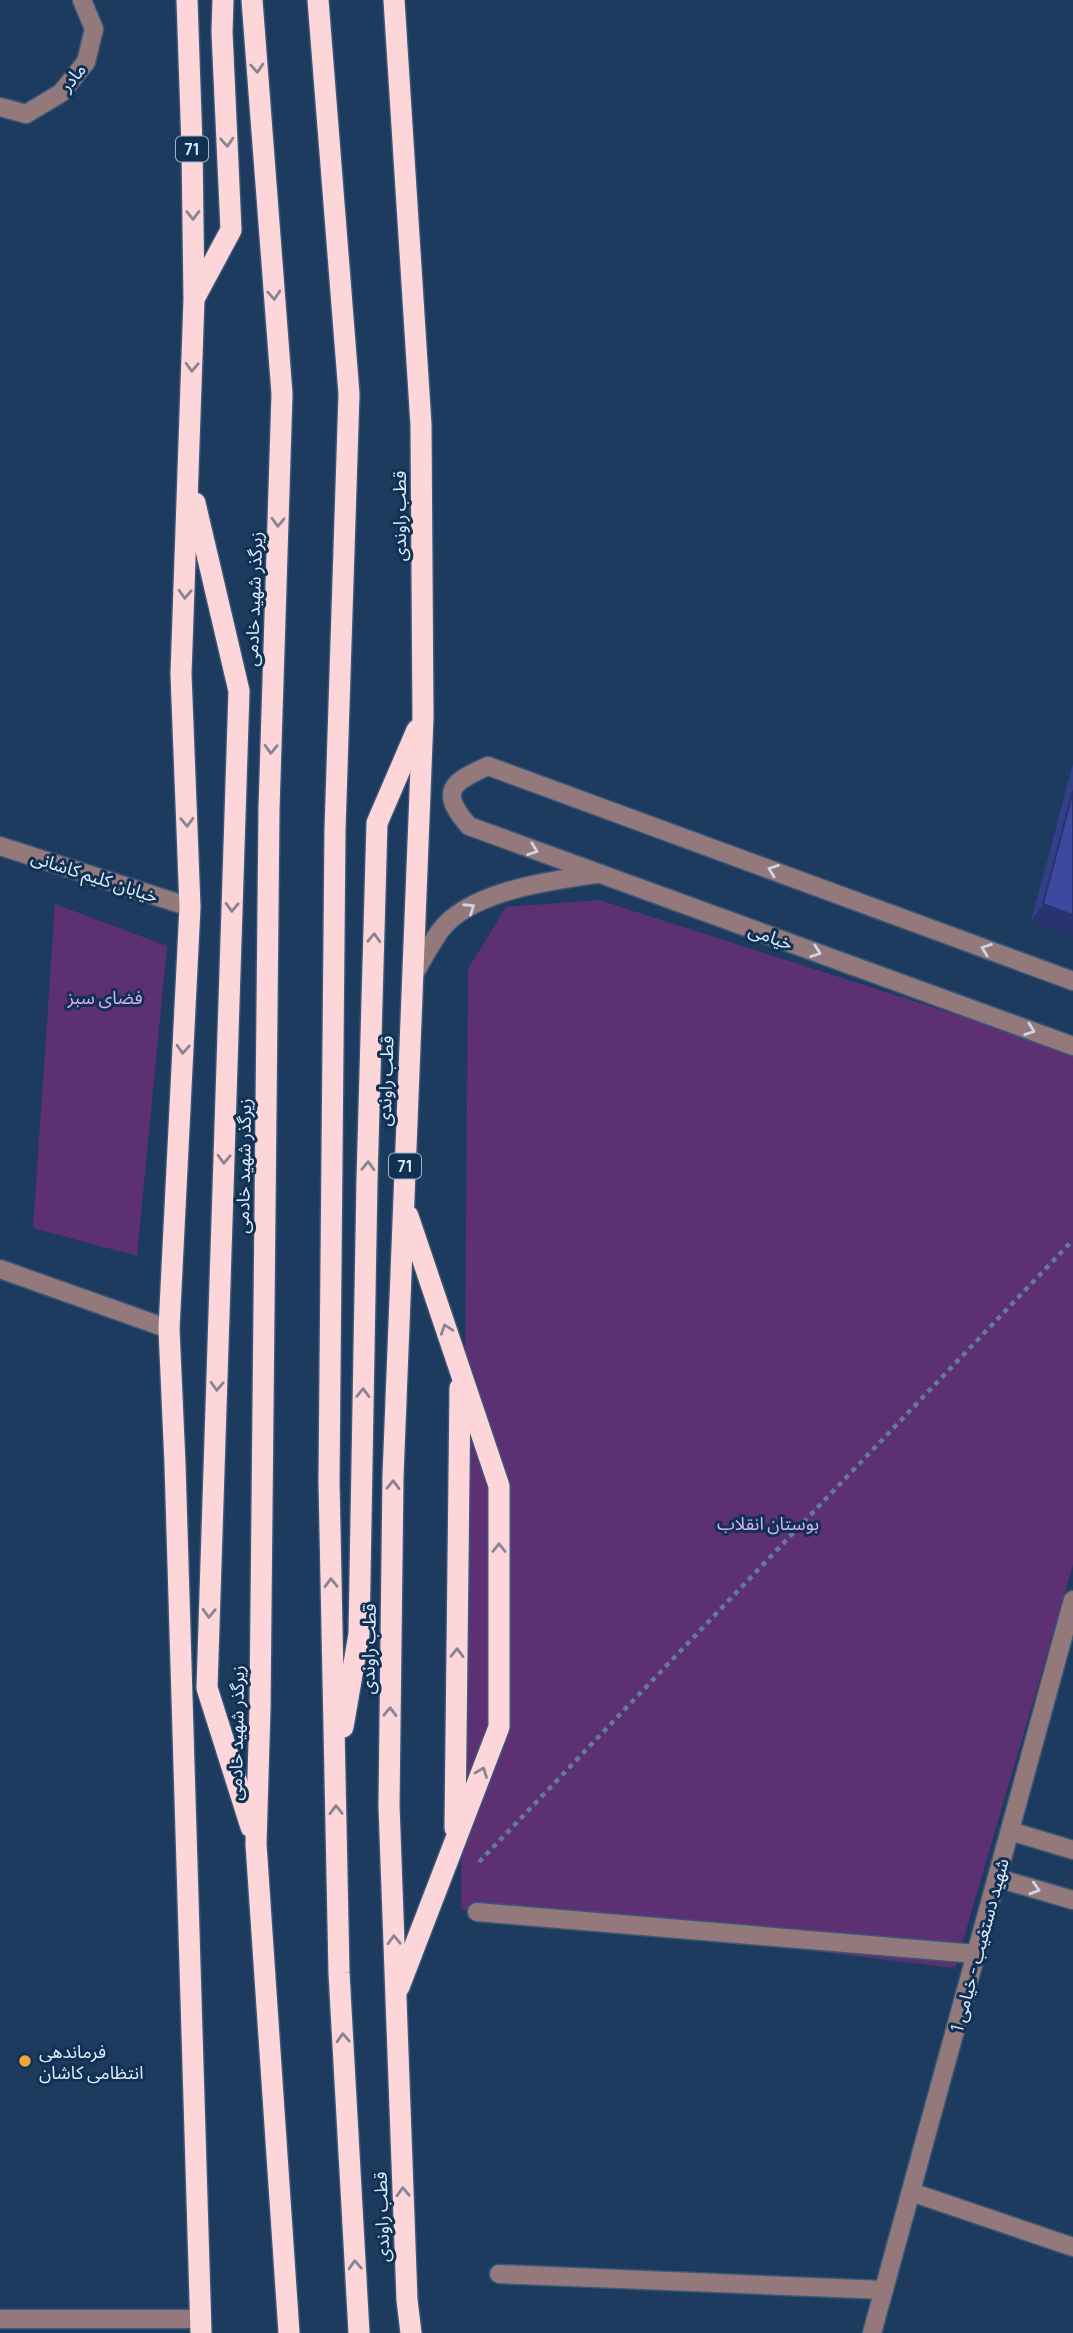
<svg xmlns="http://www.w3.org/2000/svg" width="1073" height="2333" font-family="Manrope,'Noto Sans Arabic',sans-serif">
<rect width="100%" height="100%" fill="#1c3b5e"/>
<!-- green -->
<g fill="#5d3074">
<polygon points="599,900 1073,1052 1073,1565 955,1968 461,1909 468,969 506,907"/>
<polygon points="55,904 167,946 137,1256 33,1228"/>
</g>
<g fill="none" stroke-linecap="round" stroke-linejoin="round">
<!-- minor casing -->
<g stroke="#3b5778" stroke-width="21">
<g id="minor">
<polyline points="0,107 26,114 61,93 86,62 94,29 82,0"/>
<polyline points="0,846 190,907"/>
<path d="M412,978C421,962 430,945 440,931C469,891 550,881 596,874"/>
<path d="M1073,981L488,766C452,782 438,791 469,826L1073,1046"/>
<polyline points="0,1269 169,1329"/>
<polyline points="1010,1831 1073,1850"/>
<polyline points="997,1878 1073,1900"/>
<polyline points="477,1912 976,1954"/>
<polyline points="911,2192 1073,2247"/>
<polyline points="499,2274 884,2290"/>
<polyline points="0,2319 200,2319"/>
<polyline points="872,2333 1073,1600"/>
</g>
</g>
<!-- highway casing -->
<g stroke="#3b5778" stroke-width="24">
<g id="highway">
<polyline points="187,0 192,146 194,299 181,674 190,907 169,1329 175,1464 201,2333"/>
<polyline points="252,0 282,394 269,809 260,1708 256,1844 289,2333"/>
<polyline points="318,0 349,394 335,830 329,1481 339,1973 359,2333"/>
<polyline points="394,0 421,425 423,717 393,1476 389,1806 407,2300 411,2333"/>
<polyline points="195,297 231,230 222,32 223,0"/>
<polyline points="195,503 239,691 207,1688 251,1827"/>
<polyline points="343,1727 359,1634 367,1180 377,823 417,730"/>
<polyline points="455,1828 460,1388"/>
<polyline points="399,1987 499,1727 499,1486 408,1216"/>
</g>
</g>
<!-- path -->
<polyline stroke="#627c98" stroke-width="4.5" stroke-dasharray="5 5" stroke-linecap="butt" points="479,1862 1073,1240"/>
<!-- minor -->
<use href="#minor" stroke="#93797b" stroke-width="18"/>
<!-- highway -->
<use href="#highway" stroke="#fcd6d9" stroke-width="21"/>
</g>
<!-- wall -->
<polygon fill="#333f88" points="1073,764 1073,936 1031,921"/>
<!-- shaded-wall -->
<polygon fill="#29336f" points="1043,904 1073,915 1073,936 1031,921"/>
<!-- building -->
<polygon fill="#3b499e" stroke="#29336f" stroke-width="2" points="1073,791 1073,915 1043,904"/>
<!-- one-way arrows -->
<defs><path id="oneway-chevron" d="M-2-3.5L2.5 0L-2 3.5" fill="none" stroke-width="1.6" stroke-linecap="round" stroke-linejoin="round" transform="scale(1.75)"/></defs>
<g stroke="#868496">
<use href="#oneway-chevron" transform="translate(257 68) rotate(86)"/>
<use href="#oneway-chevron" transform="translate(227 142) rotate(87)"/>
<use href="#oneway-chevron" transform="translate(193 215) rotate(89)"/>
<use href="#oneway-chevron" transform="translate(274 295) rotate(86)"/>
<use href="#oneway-chevron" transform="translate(192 367) rotate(92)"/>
<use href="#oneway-chevron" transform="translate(278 522) rotate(92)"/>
<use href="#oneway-chevron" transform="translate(185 594) rotate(92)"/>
<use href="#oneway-chevron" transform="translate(271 749) rotate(92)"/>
<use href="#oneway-chevron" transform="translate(187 822) rotate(88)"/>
<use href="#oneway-chevron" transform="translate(232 907) rotate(92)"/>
<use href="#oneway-chevron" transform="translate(374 938) rotate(-88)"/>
<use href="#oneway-chevron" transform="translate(183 1049) rotate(93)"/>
<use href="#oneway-chevron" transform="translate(224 1159) rotate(92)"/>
<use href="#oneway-chevron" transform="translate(368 1166) rotate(-88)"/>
<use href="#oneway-chevron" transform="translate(446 1329) rotate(-109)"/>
<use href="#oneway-chevron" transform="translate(217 1386) rotate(92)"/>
<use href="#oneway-chevron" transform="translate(363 1393) rotate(-89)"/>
<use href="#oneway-chevron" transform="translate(393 1485) rotate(-89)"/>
<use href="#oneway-chevron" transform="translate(499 1548) rotate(-90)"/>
<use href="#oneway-chevron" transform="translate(331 1583) rotate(-91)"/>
<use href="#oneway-chevron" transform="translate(209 1613) rotate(92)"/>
<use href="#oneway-chevron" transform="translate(457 1653) rotate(-89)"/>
<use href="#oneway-chevron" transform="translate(390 1712) rotate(-89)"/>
<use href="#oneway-chevron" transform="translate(482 1772) rotate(-69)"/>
<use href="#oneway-chevron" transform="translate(336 1810) rotate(-91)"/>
<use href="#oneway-chevron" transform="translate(394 1940) rotate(-92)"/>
<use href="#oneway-chevron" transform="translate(343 2038) rotate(-93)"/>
<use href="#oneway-chevron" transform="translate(403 2192) rotate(-92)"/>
<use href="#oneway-chevron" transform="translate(355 2265) rotate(-93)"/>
</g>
<g stroke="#ced5e4">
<use href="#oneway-chevron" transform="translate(533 850) rotate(20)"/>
<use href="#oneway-chevron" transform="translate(773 870) rotate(-160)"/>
<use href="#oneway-chevron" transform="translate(470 908) rotate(-33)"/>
<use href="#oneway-chevron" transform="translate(986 949) rotate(-160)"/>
<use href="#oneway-chevron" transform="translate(816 952) rotate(20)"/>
<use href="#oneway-chevron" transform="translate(1030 1030) rotate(20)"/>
<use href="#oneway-chevron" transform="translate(1035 1889) rotate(16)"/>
</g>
<!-- markers -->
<circle fill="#efa73d" stroke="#113153" stroke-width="2.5" cx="25" cy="2061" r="7"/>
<g text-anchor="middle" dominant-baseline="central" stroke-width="6" stroke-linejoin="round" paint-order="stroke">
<!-- shield labels -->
<g fill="#113153" stroke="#a0b4cb" stroke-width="2">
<rect x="176" y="136.5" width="32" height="25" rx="5"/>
<rect x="389" y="1153.5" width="32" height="25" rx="5"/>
</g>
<g font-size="16" font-weight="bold" fill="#ddecfe">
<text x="192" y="149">71</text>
<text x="405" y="1166">71</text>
</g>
<!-- street labels -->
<g font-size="18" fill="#ddecfe" stroke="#113153">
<text transform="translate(72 77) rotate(-51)">مادر</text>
<text transform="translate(399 516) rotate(-90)">قطب راوندی</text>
<text transform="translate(253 599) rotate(-88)">زیرگذر شهید خادمی</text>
<text transform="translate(95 876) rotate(18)">خیابان کلیم کاشانی</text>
<text transform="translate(771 936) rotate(20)">خیامی</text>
<text transform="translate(385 1081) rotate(-88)">قطب راوندی</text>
<text transform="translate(243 1166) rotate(-89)">زیرگذر شهید خادمی</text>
<text transform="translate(368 1649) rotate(-89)">قطب راوندی</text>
<text transform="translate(236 1733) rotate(-89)">زیرگذر شهید خادمی</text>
<text transform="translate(979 1945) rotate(-75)">شهید دستغیب - خیامی 1</text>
<text transform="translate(381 2217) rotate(-92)">قطب راوندی</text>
</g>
<!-- park labels -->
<g font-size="18" fill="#dab0f2" stroke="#113153">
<text x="105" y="997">فضای سبز</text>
<text x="768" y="1523">بوستان انقلاب</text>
</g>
<!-- poi labels -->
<g font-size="18" fill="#ddecfe" stroke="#113153" text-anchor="start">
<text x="39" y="2051">فرماندهی<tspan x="39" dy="21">انتظامی کاشان</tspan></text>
</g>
</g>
</svg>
